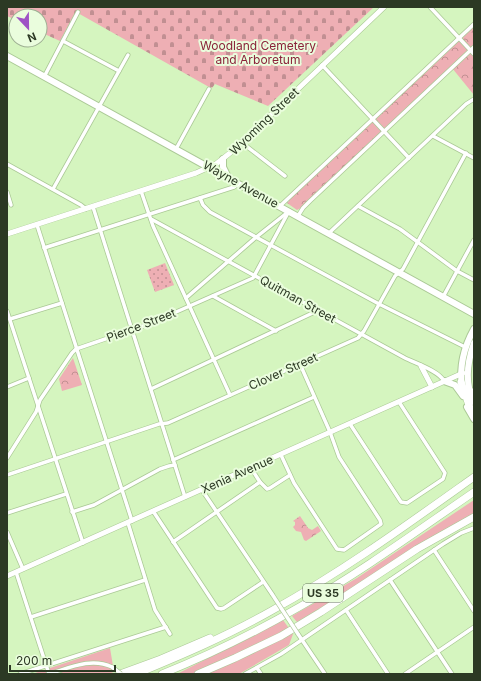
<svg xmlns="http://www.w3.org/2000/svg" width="481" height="681" font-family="Inter,sans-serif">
<defs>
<pattern id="forest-crowns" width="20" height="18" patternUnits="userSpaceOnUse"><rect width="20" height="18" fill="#eeafb4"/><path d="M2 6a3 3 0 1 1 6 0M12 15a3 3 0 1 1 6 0" fill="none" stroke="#c18f92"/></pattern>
<pattern id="cemetery-stones" width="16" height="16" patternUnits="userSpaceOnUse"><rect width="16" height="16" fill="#eeafb4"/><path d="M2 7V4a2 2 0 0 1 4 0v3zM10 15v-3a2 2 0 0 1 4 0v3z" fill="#c18f92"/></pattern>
<pattern id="garden-dots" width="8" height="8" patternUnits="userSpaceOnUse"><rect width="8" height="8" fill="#eeafb4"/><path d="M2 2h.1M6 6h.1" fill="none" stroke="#c18f92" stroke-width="1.8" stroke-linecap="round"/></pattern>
</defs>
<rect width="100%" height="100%" fill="#d5f5bf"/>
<!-- grass -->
<g fill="#eeafb4">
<polygon points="474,500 474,516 297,622 292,616 357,578"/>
<polygon points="283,620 293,634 289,645 239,674 177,674"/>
<polygon points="110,648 114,672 108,674 32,674"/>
</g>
<!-- forest -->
<g fill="url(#forest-crowns)">
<polygon points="474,24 474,47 471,50 474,54 474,95 452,68 303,208 301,208 297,210 287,203 289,201 289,199"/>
<polygon points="73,358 82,385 62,391 59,379"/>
<polygon points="300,516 308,528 312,530 318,526 321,531 306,541 304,540 301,532 296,531 293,527 295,525 295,522 293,521"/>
</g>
<!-- cemetery -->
<polygon fill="url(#cemetery-stones)" points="7,7 374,7 268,106 215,84 212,88 209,87 76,12 60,41 40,32 40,16 16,16 16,20 7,16"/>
<!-- garden -->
<polygon fill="url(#garden-dots)" points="165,263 174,285 155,292 147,270"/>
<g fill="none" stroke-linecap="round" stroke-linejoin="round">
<!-- street casing -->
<g stroke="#abc996" stroke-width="5">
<g id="street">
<polyline points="430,7 474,54"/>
<polyline points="63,41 119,71"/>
<polyline points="322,65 409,158"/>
<polyline points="44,77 78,12"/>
<polyline points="433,136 474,158"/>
<polyline points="241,142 285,176"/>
<polyline points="176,149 209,89"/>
<polyline points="7,164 81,205 86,209"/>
<polyline points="53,189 128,55"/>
<polyline points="141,191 153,226 230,395"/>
<polyline points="7,192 11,205"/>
<polyline points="200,198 203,205 210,212 379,304 465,347 467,347"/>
<polyline points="280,206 474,24"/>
<polyline points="358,206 400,229 457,271 474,280"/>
<polyline points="93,207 185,497"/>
<polyline points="298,216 303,208 310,201 474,47"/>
<path d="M151,219L405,358C415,363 439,371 444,381"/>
<polyline points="37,225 132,521"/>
<polyline points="328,234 466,104 474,99"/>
<polyline points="44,248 234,187 238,184"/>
<polyline points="213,296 276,331"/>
<polyline points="443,297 474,240"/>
<polyline points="186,298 254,239 288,212"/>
<polyline points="7,311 83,543"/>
<polyline points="10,319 62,303"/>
<polyline points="7,387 29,378"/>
<polyline points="151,389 319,310"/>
<polyline points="350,424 401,502 407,503 443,479 445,473 399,402"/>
<polyline points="281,455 294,483 337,549 344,550 381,524 380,520 339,457 330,432 300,364"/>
<polyline points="7,458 36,412 40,400 72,353 76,349 149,324 253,278 289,211"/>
<polyline points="173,460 314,397"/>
<polyline points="251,468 260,482 267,489 270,488 290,475"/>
<polyline points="7,475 159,424 168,423 358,338 364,331 395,276 403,269 466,153"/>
<polyline points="202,490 272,594"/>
<polyline points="153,511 217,608 221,609 224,608 263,582"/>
<polyline points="72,512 94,505 160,469 169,466 175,465"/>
<polyline points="7,513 66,494"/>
<polyline points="128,523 155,610 170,634"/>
<polyline points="7,532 23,569"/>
<polyline points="173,542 260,482"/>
<polyline points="434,550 474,611"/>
<polyline points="16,572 49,674"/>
<polyline points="390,580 452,674"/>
<polyline points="346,610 388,674"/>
<polyline points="31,617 145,580"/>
<polyline points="298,634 325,674"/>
<polyline points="257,668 261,674"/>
<polyline points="20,674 166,627"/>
<path d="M49,674C69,668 91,657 112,667"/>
<polyline points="245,674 281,654 443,544 461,533 474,528"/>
<polyline points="405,674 474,627"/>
</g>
</g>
<!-- secondary casing -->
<g stroke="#abc996" stroke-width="6">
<g id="secondary">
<polyline points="7,234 196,173 216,164 235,149 384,7"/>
<polyline points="421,366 432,387"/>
<polyline points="7,576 463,373"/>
</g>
</g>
<!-- primary casing -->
<g stroke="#abc996" stroke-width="8">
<g id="primary">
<polyline points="7,56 474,314"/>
<polyline points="223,159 223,167 228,177"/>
<path d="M474,343C467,363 464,383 474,402"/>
<polyline points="444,381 455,385 463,396"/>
<path d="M462,386C459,365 464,347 474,329"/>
<polyline points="467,407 474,419"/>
</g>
</g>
<!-- highway casing -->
<g stroke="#abc996" stroke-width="8">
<g id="highway">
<polyline points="461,382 470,408 474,413"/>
<polyline points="470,391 474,394"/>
<polyline points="120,674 161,659 210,638"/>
<path d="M136,674C182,655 227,636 271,611C342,572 408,524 474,477"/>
<path d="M162,674C209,655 256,632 301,606C361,572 417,531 474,492"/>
<polyline points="198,674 235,658 281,636 321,612 417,549 474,517"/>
</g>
</g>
<!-- street -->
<use href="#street" stroke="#fff" stroke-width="3.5"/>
<!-- secondary -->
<use href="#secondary" stroke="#fff" stroke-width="5"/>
<!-- primary -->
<use href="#primary" stroke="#fff" stroke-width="6"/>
<!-- highway -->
<use href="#highway" stroke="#fff" stroke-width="7"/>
<!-- street-bridge casing -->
<g stroke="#abc996" stroke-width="5" stroke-linecap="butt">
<g id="street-bridge">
<polyline points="272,594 298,634"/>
<polyline points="112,667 121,674"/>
</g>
</g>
<!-- street-bridge -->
<use href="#street-bridge" stroke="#fff" stroke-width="3.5"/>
</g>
<g text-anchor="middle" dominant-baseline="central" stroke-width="4" stroke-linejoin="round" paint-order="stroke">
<!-- shield labels -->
<rect fill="#eafddd" stroke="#65745c" stroke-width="1" x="303" y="584" width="40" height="18" rx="3"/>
<g font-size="11" font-weight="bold" fill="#2c3924">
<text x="323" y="593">US 35</text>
</g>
<!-- park labels -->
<g font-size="12" fill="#8a2239" stroke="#eafddd">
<text x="258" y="45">Woodland Cemetery<tspan x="258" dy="14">and Arboretum</tspan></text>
</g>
<!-- street labels -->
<g font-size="12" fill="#2c3924" stroke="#eafddd">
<text transform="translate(264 121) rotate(-44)">Wyoming Street</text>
<text transform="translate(241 184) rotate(29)">Wayne Avenue</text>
<text transform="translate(298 299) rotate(29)">Quitman Street</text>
<text transform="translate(141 325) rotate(-21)">Pierce Street</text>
<text transform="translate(283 371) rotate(-24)">Clover Street</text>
<text transform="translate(237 474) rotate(-24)">Xenia Avenue</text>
</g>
</g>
<!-- border -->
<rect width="481" height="681" fill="none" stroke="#2c3924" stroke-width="16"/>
<!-- north arrow -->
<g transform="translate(28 28) rotate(158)"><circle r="19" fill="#eafddd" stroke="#9eaf93"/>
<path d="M0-3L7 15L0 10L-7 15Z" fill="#9f53c5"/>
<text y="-6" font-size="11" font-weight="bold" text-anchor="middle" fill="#2c3924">N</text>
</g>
<!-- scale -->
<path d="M10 665v6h105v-6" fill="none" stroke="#2c3924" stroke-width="2"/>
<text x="16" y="665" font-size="12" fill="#2c3924" stroke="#eafddd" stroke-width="3" paint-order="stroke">200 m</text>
</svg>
